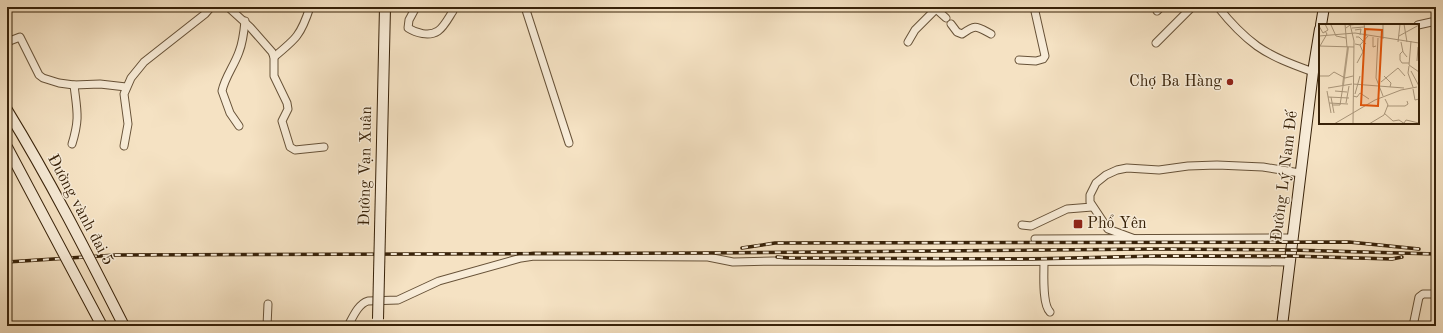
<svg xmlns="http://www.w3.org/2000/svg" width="1443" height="333" font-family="'Old Standard TT',serif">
<rect width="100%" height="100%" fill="#f5e2c3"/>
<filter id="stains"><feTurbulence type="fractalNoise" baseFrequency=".005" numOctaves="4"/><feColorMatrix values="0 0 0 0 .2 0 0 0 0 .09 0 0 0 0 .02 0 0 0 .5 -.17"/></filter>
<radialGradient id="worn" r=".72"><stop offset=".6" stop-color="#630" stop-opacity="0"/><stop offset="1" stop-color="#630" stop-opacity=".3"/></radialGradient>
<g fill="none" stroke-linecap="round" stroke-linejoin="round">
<!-- street casing -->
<g stroke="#675238" stroke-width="9">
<g id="street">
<polyline points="228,7 250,27 272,52 274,57 274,76 287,103 288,109 282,121 290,147 295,150 324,147"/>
<path d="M416,7L409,20L408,28C416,33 429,37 438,31C444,27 449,17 453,11"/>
<polyline points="525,7 569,143"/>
<polyline points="782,7 786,7"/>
<path d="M1218,7C1229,21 1242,35 1257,46C1274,58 1294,65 1313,72"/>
<polyline points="936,9 946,18"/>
<polyline points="1157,11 1161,7"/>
<path d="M951,24L957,32L962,34C976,24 976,26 991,34"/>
<polyline points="1418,25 1436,21"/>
<polyline points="7,42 20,37 39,75 43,78 59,83 74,85 100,84 126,87"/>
<polyline points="908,42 915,30 938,7"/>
<polyline points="1156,43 1192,7"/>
<path d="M274,57C296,39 301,35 310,7"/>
<polyline points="1019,60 1036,61 1043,59 1045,56 1034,7"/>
<path d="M239,126L230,113L222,91C225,77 234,66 239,52C243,42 244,32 245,21"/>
<path d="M72,144C80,118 77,111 74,85"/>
<polyline points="124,146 128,124 124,94 131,78 144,62 205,14 211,7"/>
<polyline points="1022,225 1031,226 1067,209 1092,207"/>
<polyline points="1035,239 1292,238"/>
<polyline points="1135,239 1108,229 1090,202 1090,195 1096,183 1106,175 1117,170 1127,168 1159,170 1188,166 1217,165 1263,167 1300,173"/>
<path d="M1044,262C1044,274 1042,304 1050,312"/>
<polyline points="267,326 268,304"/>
<path d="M348,326C353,317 358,304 368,301L398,300L439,281L521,258L534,256L708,257L733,262L773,261L935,262L1146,261L1289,262"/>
<polyline points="1413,326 1419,297 1423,294 1436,294"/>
</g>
</g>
<!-- secondary casing -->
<g stroke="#382209" stroke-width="12">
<g id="secondary">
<polyline points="1321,25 1324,7"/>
<polyline points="381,186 385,7"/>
<polyline points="1282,326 1313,72 1320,29"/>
</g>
</g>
<!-- street -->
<use href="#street" stroke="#f8ecd8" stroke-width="7"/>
<!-- secondary -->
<use href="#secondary" stroke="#f8ecd8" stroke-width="10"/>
<!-- rail casing -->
<g stroke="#382209" stroke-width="3.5">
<g id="rail">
<polyline points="742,248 775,243 1349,242 1419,249"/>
<polyline points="777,257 789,258 1032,259 1155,256 1290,256 1392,259 1402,257"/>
<polyline points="7,262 116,255 704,253 1154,249 1291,250 1436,254"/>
</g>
</g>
<!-- rail -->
<use href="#rail" stroke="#f8ecd8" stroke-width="2" stroke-dasharray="6" stroke-linecap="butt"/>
<!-- secondary-bridge casing -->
<g stroke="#382209" stroke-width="12" stroke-linecap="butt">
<g id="secondary-bridge">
<path d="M7,110C50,180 87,253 124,326"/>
<polyline points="7,147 102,326"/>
<polyline points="378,319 381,186"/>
</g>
</g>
<!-- secondary-bridge -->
<use href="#secondary-bridge" stroke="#f8ecd8" stroke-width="10"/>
</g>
<!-- markers -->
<g fill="#8f2418" stroke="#f8ecd8" stroke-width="1.5">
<circle cx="1230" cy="82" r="4"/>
<rect x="1073" y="219" width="10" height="10" rx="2"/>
</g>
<g text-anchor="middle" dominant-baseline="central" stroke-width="3" stroke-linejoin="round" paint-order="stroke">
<!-- poi labels -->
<g font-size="16" fill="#382209" stroke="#f8ecd8" text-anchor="end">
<text x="1222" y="82">Chợ Ba Hàng</text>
<text x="1087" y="224" text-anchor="start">Phổ Yên</text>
</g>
<!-- street labels -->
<g font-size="16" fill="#382209" stroke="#f8ecd8">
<text transform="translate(366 166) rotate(-89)">Đường Vạn Xuân</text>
<text transform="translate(1285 176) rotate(-83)">Đường Lý Nam Đế</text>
<text transform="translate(80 210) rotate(62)">Đường vành đai 5</text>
</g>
</g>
<!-- overview -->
<g transform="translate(1319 24)">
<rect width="100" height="100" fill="#f5e2c3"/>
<path fill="none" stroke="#b5a184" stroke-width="2" d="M24,61L29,23"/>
<path fill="none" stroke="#a99579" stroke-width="1" d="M26,0L28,23M31,0L35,17L34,100M45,0L47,12M64,0V15M85,0L88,18M12,1L17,12L27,14M0,2L4,9L9,6L6,0M27,4L31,1L40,0M33,4L45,3M36,6L42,5L41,11M0,12L36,9L100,19M80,12L100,1M37,13H40L47,20M54,13V23L57,22M59,14L57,54L64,72M92,17L90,41L100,48M79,18L81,0M82,18L84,28L88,33M36,20L41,21L44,28L38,39M41,21L49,12M0,22L35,23M1,22L8,10L6,7M84,27L81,30V36L83,39H90M98,37L99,23M90,42L89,49L94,63M92,47L100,62M0,52H10L15,48L26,54L34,52M65,52L72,59L71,63M62,58L79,44L86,52M34,60L85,64M9,64L33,60M94,65L96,76L100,75M8,67L12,89M16,67L28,68M36,70L41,52M34,72L38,73L41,69L50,75M9,73L30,74M12,73L15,89M10,79L29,80M27,79L30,62M14,81H21L24,62M68,82H86L89,80L88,77M65,89L74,97L80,96L86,100M85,99L87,96L100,99M15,100L56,76L82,66L98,63M50,100L65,91L69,81L66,75"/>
<path fill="#df560c" fill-opacity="0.15" stroke="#df560c" stroke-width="2" d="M46,5L63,6L59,82L42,81Z"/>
<rect width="100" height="100" fill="none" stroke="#382209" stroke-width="2"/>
</g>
<!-- margin -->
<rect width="1443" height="333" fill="none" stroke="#f5e2c3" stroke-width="24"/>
<rect x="8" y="8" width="1427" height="317" fill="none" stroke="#382209" stroke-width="2"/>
<rect x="12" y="12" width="1419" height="309" fill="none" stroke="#382209"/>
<rect width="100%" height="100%" filter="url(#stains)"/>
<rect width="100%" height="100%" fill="url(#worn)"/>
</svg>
